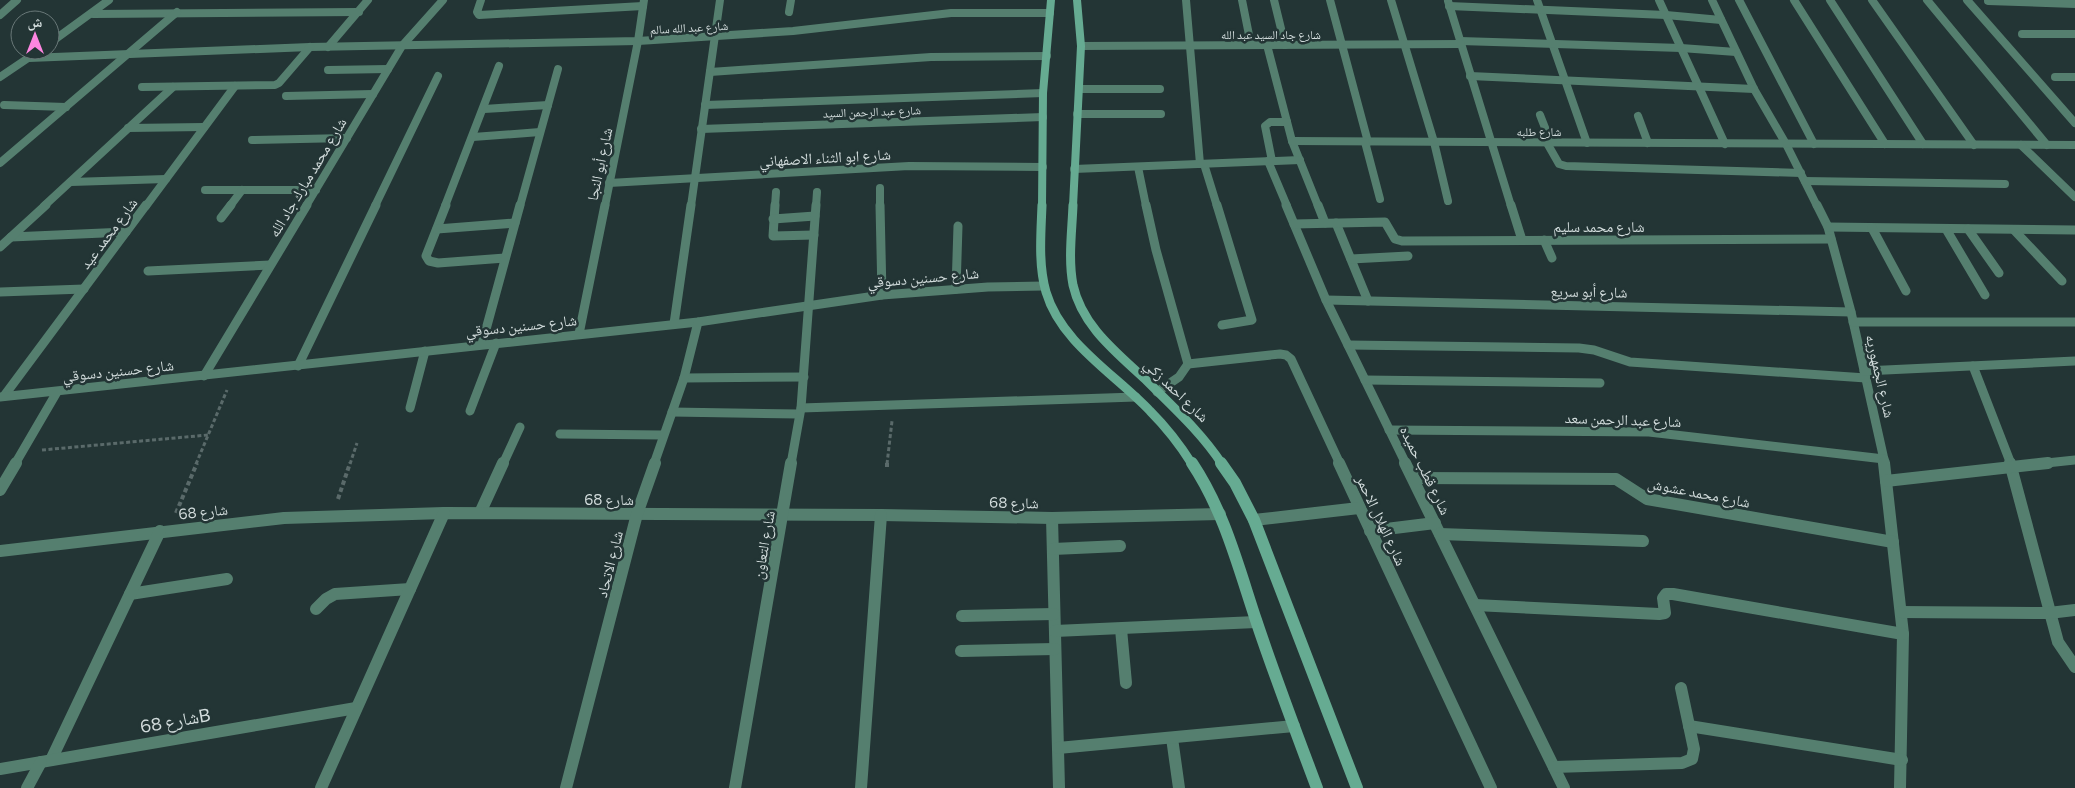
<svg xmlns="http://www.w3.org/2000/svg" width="2075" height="788" font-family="Commissioner,'Noto Naskh Arabic',sans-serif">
<rect width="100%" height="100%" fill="#233535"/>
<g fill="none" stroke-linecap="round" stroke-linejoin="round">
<!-- path-far1 -->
<g stroke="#5a6a6a" stroke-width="3" stroke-dasharray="4 2.5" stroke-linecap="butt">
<polyline points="42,450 208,435"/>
<polyline points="196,464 227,390"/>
<polyline points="350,464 357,443"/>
<polyline points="887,464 892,421"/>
</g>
<!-- path -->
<g stroke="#5a6a6a" stroke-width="4" stroke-dasharray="4.5 3" stroke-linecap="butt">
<polyline points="887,467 887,463"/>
<polyline points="338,499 350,463"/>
<polyline points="176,513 197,463"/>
</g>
<!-- lane -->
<polyline stroke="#557f6f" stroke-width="9" points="410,408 425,351"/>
<!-- street-far2 -->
<g stroke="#557f6f" stroke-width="8">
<polyline points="481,0 477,12 479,15 643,6"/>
<polyline points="1186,0 1200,164"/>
<polyline points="1242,0 1251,45"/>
<polyline points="1274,0 1285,45"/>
<polyline points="1330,0 1368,142"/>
<polyline points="1391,0 1434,142 1448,201"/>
<polyline points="1537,0 1587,143"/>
<polyline points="1659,0 1725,144"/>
<polyline points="1712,0 1754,89 1786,144 1817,206"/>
<polyline points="1739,0 1814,144"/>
<polyline points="1794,0 1885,144"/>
<polyline points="1830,0 1923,144"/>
<polyline points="1872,0 1974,145"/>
<polyline points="1927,0 2047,145"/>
<polyline points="1967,0 2075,123"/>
<polyline points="1448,1 1511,206"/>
<polyline points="1988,1 2075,4"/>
<polyline points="1449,6 1666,15 1721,20"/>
<polyline points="789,12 791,0"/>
<polyline points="93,14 359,12"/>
<polyline points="0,15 17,0"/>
<polyline points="2022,34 2075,34"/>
<polyline points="1460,41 1681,48 1736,52"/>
<polyline points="50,43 109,0"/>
<polyline points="1267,45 1292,141 1318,206"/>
<polyline points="1081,46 1461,44"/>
<polyline points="328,47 368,0"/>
<polyline points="29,58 310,47 638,41 793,31 951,13 1050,13"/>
<polyline points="328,70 388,69"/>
<polyline points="710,72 931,57 1047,56"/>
<polyline points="1470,76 1754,89"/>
<polyline points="0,77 40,50"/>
<polyline points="2055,77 2075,77"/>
<polyline points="142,87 275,85 279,83 310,47"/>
<polyline points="1079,89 1160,89"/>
<polyline points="286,96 373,94"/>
<polyline points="4,105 66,107"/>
<polyline points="705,105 1043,93"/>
<polyline points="484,109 548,105"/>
<polyline points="1077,114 1161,114"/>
<polyline points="1540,115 1551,143"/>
<polyline points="1638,116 1648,143"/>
<polyline points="128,128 204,127"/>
<polyline points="701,129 1043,117"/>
<polyline points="473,137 540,132"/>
<polyline points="252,140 347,138"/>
<polyline points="1292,141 2075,145"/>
<polyline points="1365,142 1380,199"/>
<polyline points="1547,143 1559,164 1566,166 1801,173"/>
<polyline points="2021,145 2075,197"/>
<polyline points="1268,161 1287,206"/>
<polyline points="1272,161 1265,126 1270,122 1287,122"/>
<polyline points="0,163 177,12"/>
<polyline points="1204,164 1217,206"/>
<polyline points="1138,167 1146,206"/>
<polyline points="1074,169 1300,160"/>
<polyline points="1805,181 2005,184"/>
<polyline points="71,182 166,179"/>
<polyline points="609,183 909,166 1043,167"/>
<polyline points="880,188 880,206"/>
<polyline points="205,190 316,190"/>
<polyline points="44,206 173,87"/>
<polyline points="146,206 235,86"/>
<polyline points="230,206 242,190"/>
<polyline points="306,206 402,46 443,0"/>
<polyline points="375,206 438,76"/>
<polyline points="445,206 499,66"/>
<polyline points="520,206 558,69"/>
<polyline points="605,206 638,41 644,0"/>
<polyline points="691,206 720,0"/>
<polyline points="775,206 776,192"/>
<polyline points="816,206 817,192"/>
</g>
<!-- street-far1 -->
<g stroke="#557f6f" stroke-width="9">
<polyline points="446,205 426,256 429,261 438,263 505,258"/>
<polyline points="775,205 773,236 814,235"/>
<polyline points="880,205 882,295"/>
<polyline points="1146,205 1156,250 1188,364 1179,377 1157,392"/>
<polyline points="1217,205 1252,320 1222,325"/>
<polyline points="1286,205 1326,300 1406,464"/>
<polyline points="1318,205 1325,223"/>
<polyline points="1511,205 1522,240"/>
<polyline points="1817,205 1828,227 1851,312 1885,464"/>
<polyline points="221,218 231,205"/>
<polyline points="773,219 815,216"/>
<polyline points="1336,223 1368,301"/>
<polyline points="1294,224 1385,222 1395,239 1402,241 1831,239"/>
<polyline points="1828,227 2075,230"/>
<polyline points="1872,228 1906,291"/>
<polyline points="437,229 515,223"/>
<polyline points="1946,229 1985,295"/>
<polyline points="1968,229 1999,273"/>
<polyline points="2014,230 2062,281"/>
<polyline points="11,237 126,232"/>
<polyline points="1544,240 1552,258"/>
<polyline points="0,247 46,205"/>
<polyline points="1351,259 1408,256"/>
<polyline points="148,271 270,265"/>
<polyline points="956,289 958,226"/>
<polyline points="0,292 84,289"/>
<polyline points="1326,300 1851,312"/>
<polyline points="1853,322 2075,322"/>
<polyline points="674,324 691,205"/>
<polyline points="579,334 605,205"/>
<polyline points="482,344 520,205"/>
<polyline points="1348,345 1579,348 1594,350 1630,362 1866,378"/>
<polyline points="1188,364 1280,354 1286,355 1291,359 1340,464"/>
<polyline points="298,366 376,205"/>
<polyline points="1973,366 2011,464"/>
<polyline points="1864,371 2075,361"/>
<polyline points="204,376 307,205"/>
<polyline points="684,378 804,377"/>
<polyline points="1365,380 1600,383"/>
<polyline points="4,396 146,205"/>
<polyline points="0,397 698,322 882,295 988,287 1044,286"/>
<polyline points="801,408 1136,397"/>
<polyline points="470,411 496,343"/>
<polyline points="672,412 799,414"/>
<polyline points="1389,430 1649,432 1884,459"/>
<polyline points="560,434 663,435"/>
<polyline points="15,464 57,392"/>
<polyline points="503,464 520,427"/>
<polyline points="654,464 684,378 698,322"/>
<polyline points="791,464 801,408 816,205"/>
<polyline points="2037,464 2075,460"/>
</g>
<!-- street -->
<g stroke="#557f6f" stroke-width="12">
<polyline points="1339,463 1491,788"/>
<polyline points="1405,463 1564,788"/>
<polyline points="1884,463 1903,634 1900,788"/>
<polyline points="2010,463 2058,642 2075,667"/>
<polyline points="1413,478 1616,479 1647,499 1893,542"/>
<polyline points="1886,481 2048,463"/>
<polyline points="0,490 16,463"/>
<polyline points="480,513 503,463"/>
<polyline points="1052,518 1059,788"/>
<polyline points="1254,520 1359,508"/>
<polyline points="1370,531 1435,523"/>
<polyline points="1440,534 1643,541"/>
<polyline points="1053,549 1120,546"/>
<polyline points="0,551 284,518 444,513 881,515 1052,518 1220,514"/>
<polyline points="130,594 227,579"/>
<polyline points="1475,605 1659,614 1665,613 1663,598 1666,594 1673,594 1903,634"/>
<polyline points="316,609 326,599 335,594 410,589"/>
<polyline points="1901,612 2049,613 2075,610"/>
<polyline points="962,616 1054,614"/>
<polyline points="1121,629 1126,683"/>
<polyline points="1055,631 1256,622"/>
<polyline points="961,651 1055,649"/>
<polyline points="1689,726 1902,760"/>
<polyline points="1172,738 1179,788"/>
<polyline points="1058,748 1294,726"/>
<polyline points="51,760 160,531"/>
<polyline points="1554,767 1682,763 1692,759 1694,749 1681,688"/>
<polyline points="0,769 356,708"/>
<polyline points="27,788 41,762"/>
<polyline points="321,788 444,513"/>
<polyline points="566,788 637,514 655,463"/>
<polyline points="735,788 791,463"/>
<polyline points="861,788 881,515"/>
</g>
<!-- secondary-far2 -->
<g stroke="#66ab92" stroke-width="8">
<polyline points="1042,206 1043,93 1051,0"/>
<polyline points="1073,206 1081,46 1077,0"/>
</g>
<!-- secondary-far1 -->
<g stroke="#66ab92" stroke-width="9">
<path d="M1042,205C1041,233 1038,264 1046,292C1061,343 1115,374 1150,411C1166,427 1180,445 1192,464"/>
<path d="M1073,205C1072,231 1068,259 1073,285C1082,326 1116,352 1146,380C1173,407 1201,432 1222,464"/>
</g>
<!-- secondary -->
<g stroke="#66ab92" stroke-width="12">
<path d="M1192,463C1224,511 1238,566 1256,620C1275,677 1296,732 1317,788"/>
<polyline points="1221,463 1235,483 1254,520 1357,788"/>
</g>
</g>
<g text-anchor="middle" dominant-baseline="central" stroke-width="5" stroke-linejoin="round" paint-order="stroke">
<!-- far-street labels -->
<g font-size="12" fill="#d2dcdc" stroke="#233535">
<text transform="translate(689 27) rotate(-3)">شارع عبد الله سالم</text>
<text x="1271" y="34">شارع جاد السيد عبد الله</text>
<text transform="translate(872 111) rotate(-2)">شارع عبد الرحمن السيد</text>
<text x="1539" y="131">شارع طلبه</text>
</g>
<!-- street labels -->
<g font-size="15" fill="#d2dcdc" stroke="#233535">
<text transform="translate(825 157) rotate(-3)">شارع ابو الثناء الاصفهاني</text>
<text transform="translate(599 164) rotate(-78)">شارع أبو النجا</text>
<text transform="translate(307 177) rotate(-59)">شارع محمد مبارك جاد الله</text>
<text x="1599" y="226">شارع محمد سليم</text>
<text transform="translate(108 233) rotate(-53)">شارع محمد عيد</text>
<text transform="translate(923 277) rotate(-5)">شارع حسنين دسوقي</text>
<text transform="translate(1589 291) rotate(1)">شارع أبو سريع</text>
<text transform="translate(521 325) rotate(-6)">شارع حسنين دسوقي</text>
<text transform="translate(118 370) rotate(-6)">شارع حسنين دسوقي</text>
<text transform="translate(1881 376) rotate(77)">شارع الجمهوريه</text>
<text transform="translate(1177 390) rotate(44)">شارع احمد زكي</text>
<text transform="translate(1623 419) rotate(2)">شارع عبد الرحمن سعد</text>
<text transform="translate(1426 470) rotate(64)">شارع قطب حميده</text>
<text transform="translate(1699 492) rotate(11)">شارع محمد عشوش</text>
<text x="609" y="499">شارع 68</text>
<text transform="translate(1014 502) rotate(1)">شارع 68</text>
<text transform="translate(203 511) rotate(-6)">شارع 68</text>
<text transform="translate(1382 520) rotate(65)">شارع الهلال الاحمر</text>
<text transform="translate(763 545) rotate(-80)">شارع التعاون</text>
<text transform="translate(609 564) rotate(-76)">شارع الاتحاد</text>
</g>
<!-- near-street labels -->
<g font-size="18" fill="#d2dcdc" stroke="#233535">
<text transform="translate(175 720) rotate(-10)">شارع 68B</text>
</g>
</g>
<!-- north arrow -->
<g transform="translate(35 35)"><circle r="24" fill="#233535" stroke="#697878"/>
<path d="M0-4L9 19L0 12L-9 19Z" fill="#fe86e1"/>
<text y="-8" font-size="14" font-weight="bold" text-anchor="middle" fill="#d2dcdc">ش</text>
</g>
</svg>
